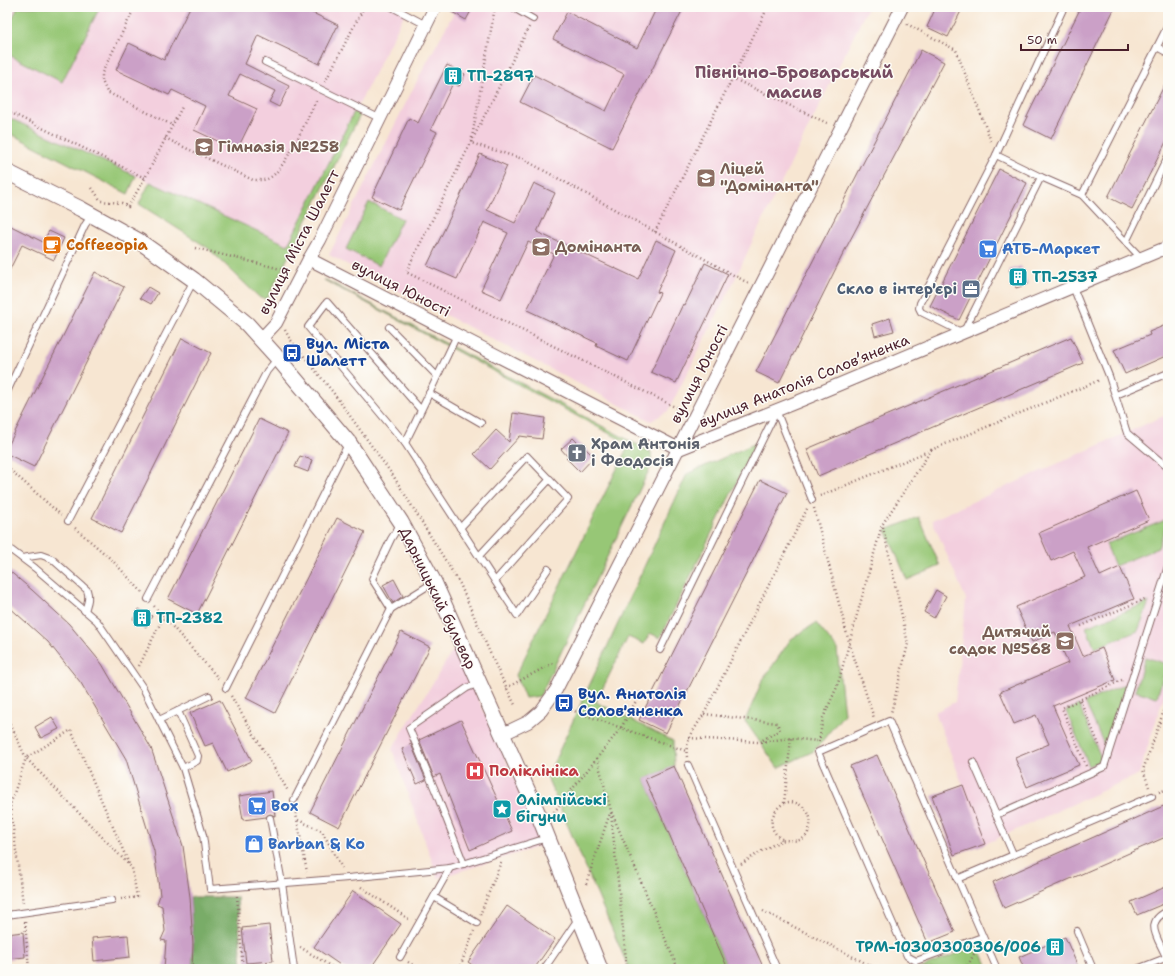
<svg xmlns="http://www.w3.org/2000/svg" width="1175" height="976" font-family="'Shantell Sans',sans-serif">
<rect width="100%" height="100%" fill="#fdfcf7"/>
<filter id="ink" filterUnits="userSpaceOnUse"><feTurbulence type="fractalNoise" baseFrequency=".025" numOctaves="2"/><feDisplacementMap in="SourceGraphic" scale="8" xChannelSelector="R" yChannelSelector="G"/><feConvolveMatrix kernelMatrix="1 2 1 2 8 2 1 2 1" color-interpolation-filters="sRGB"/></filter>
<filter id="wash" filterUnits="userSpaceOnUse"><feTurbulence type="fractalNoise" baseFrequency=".012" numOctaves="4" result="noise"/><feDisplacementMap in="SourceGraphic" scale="16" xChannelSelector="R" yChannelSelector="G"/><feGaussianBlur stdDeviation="0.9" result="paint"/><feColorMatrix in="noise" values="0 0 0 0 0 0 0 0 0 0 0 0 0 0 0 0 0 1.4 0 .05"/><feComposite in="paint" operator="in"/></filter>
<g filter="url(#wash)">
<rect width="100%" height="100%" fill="#f7e6d2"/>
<!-- built -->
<g fill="#f3cfde">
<polygon points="7,7 408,7 288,245 7,117"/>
<polygon points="457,7 868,7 753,240 736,277 668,411 651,421 329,255 420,75"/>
<polygon points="1168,414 1168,683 1139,774 985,844 935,712 955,702 966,599 932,520"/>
<polygon points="455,647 544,845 438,878 392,749"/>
</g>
<!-- green -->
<g fill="#97c776" stroke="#707350">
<polygon points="18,7 100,7 62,82 7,54 7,29"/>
<polygon points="354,112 360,115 267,299 260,298 208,248 139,204 150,182 288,245"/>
<polygon points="7,117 136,176 128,194 7,132"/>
<polygon points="369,202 402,219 379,266 346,249"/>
<polygon points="324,280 326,280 651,452 652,464 540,696 525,698 516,675 629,444"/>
<polygon points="756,443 660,638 650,633 644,644 628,637 596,702 673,741 674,766 645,779 728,969 629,969 547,777 687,474"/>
<polygon points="919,517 940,566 907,580 886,530"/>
<polygon points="1168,519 1158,548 1115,566 1106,544"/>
<polygon points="1149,602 1138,631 1095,648 1086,627"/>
<polygon points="816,623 837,649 844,714 814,751 778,768 745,721 762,681 791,639"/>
<polygon points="1145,657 1167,664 1157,697 1135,691"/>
<polygon points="1126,684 1106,749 1085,702"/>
<polygon points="1079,705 1102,760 1089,766 1066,711"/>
<polygon points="978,945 989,969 919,969"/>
</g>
<!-- forest -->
<polygon fill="#79ac67" stroke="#626649" points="190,897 237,897 242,965 260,965 260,969 192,969 193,945"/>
<g id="blocks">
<!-- building -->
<g fill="#cba0c7">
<polygon points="190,7 300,7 338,25 319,64 258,35 245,64 289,86 279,107 269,102 275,91 240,74 229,96 257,109 237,150 194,130 205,106 172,90 169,95 116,70 129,43 164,60"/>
<polygon points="443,7 473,7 466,20"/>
<polygon points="657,7 684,7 612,148 520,102 534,75 606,111 624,74 553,39 567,12 637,48"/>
<polygon points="936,7 963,7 948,37 927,27"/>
<polygon points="1081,7 1115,7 1051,139 1023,125"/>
<polygon points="921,50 944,62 847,246 779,383 756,372"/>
<polygon points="447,65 465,74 459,86 453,83 431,129 437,132 399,210 372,197 409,118 418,123"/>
<polygon points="1168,78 1168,138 1132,209 1108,197"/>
<polygon points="480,154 507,166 487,210 515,223 534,183 555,193 537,232 638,279 656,240 676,250 657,292 660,293 628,361 596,346 597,343 527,310 554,254 528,242 501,299 481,290 508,233 484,222 457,279 427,266"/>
<polygon points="999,169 1027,183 959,320 930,306"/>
<polygon points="7,224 43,242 49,231 64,238 54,260 22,245 7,275"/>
<polygon points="705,263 728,274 676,383 651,372 683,304 685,305"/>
<polygon points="1021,266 1028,284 1016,288 1009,270"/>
<polygon points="95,272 124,287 34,467 7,454 7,448"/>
<polygon points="148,287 158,293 151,304 140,298"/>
<polygon points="890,318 894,331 875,336 872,324"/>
<polygon points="1168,324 1168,355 1125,374 1114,350 1150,335 1149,332"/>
<polygon points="1071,337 1083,363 818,476 807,449"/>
<polygon points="182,338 211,353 121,533 92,518"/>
<polygon points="513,413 545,418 542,439 520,436 490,469 474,454 496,430 509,442"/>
<polygon points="259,419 288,433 197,614 168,599"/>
<polygon points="573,438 580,445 581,444 594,457 580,472 566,458 568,457 561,449"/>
<polygon points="300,456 312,460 308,472 295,467"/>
<polygon points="760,480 787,493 666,733 639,720"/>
<polygon points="1136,491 1149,520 1087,547 1100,576 1120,567 1134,599 1070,626 1083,656 1102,648 1115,680 1053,706 1079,765 1027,787 1015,758 1049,744 1036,715 1014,724 1000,692 1068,663 1055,632 1032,642 1016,607 1085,577 1073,551 1051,561 1039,533"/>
<polygon points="337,518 365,532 275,713 246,698"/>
<polygon points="7,569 32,590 69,624 102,664 151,748 183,846 190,897 193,945 192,969 164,969 166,941 161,940 165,931 162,906 157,904 160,895 154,851 126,759 81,683 48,642 7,605"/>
<polygon points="394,579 403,596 393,603 383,585"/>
<polygon points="936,590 946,596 934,618 924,612"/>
<polygon points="139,609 152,616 146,627 133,619"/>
<polygon points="401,632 430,647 339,827 310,812"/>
<polygon points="220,700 252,761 227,772 213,743 205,746 190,713"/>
<polygon points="52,717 59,729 41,738 35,727"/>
<polygon points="461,720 512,831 470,850 440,774 434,777 419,740"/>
<polygon points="411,744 426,780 417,784 402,749"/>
<polygon points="877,755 955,932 928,943 850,766"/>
<polygon points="674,766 714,857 764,969 728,969 645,779"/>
<polygon points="963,785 985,844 954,855 932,796"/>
<polygon points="272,791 275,816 270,814 266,817 243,820 239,796"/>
<polygon points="1168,804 1168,836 1004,908 993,882"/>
<polygon points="1168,886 1168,902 1137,915 1131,902"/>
<polygon points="353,891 401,924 370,969 346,969 314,947"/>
<polygon points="507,906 555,939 534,969 478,969 468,962"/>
<polygon points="269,925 273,961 246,963 242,928"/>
<polygon points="23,932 25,957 7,959 7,934"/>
<polygon points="128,935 130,957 94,961 92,938"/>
<polygon points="1065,937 1079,969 1024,969 1019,957"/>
</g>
</g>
</g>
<g filter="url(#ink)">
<use href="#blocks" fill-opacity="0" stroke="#876565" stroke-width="1"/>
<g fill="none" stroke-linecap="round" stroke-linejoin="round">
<!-- service casing -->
<g stroke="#876565" stroke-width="8">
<g id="service">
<polyline points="392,7 426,25"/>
<polyline points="512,7 533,19"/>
<polyline points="1157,47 1168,53"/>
<polyline points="265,62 379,118"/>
<polyline points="996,155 1041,177 1082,195 1141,258"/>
<polyline points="1041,177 963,333 921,312 919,308 920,303 996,155 1064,7"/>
<polyline points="1082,195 1168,25"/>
<polyline points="1126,242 1168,156"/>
<polyline points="1073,287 1109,376 1127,433 1166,466"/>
<polyline points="389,327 437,376"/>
<polyline points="7,392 85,225 92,215"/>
<polyline points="429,393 481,423"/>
<polyline points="1116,395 1168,373"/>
<path d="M421,410L327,302L308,327L405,443C423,407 440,371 457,335"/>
<polyline points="776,410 812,500"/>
<polyline points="405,443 517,615 548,569"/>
<polyline points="68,521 194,280"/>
<polyline points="460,528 527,456 568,499 495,581"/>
<polyline points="7,547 35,568 97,621 143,688 183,768 203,835 210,889 348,878 450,868 547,838"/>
<polyline points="479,556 550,479"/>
<path d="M22,558L41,555L52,559L87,590C90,598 87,604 85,611"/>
<polyline points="148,599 267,371 278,358"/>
<polyline points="391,609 372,579 391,539 401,523"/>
<polyline points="660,650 776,412"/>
<polyline points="226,688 348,444"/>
<polyline points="178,711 198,756 197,761 183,768"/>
<polyline points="159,720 209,696"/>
<polyline points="973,762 1013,854"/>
<polyline points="688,765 777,969"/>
<polyline points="294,800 391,609 434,582"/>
<polyline points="996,815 1104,767 1168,566"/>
<polyline points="270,818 282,883 294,969"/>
<polyline points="464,864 435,790 409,728 467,688 479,683"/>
<polyline points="957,879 1152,796"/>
<polyline points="434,897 477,923"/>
<polyline points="7,915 112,900"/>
<polyline points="1077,931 1093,969"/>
<polyline points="982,937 916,961 907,956 818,752 889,721 997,969"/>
<polyline points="400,957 450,868"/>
<path d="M1166,957C1158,938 1143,922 1168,911"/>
<polyline points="544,969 578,919"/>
<polyline points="1137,969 1168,957"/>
</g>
</g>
<!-- minor casing -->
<g stroke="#876565" stroke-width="14">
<g id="minor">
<polyline points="309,259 679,449"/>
<polyline points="261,339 276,323 309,259 320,240 435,7"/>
<polyline points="679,449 797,402 1168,247"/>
<polyline points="503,734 528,722 541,711 556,690 902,7"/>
</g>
</g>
<!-- tertiary casing -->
<g stroke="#876565" stroke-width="17">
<polyline id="tertiary" points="7,172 81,209 139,241 194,280 247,324 275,355 349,443 401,522 434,582 539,816 600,969"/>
</g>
<!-- path -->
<g stroke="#876565" stroke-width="2.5" stroke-dasharray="1 3" stroke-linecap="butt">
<polyline points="135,7 102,73 102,81 107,92 172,125"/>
<polyline points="495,7 471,143 523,159 748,283"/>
<polyline points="907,24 956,50 991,141"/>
<polyline points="529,27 406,272 681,410"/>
<polyline points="732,78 827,123"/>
<polyline points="325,82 364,7"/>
<polyline points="7,111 145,178"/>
<path d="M165,138L253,180C260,180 265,181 271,177C286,168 308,116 317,99"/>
<polyline points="92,188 101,201 122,203 128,207 145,178 182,107"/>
<polyline points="655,232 768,7"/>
<polyline points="195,248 289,271"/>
<polyline points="285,330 290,339 332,391 394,477 460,584 494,662 515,705"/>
<polyline points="7,467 61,515"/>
<polyline points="820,496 1100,380"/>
<polyline points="814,508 849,642 874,718"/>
<polyline points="883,527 908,644 891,713"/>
<polyline points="75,528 112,560 142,592"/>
<polyline points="154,606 219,679"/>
<polyline points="1081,626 1147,598"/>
<polyline points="139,666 164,616"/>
<polyline points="506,688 555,662"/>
<polyline points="231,696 288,791"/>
<polyline points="1080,700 1100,747"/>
<polyline points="571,710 686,751"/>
<polyline points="704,714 777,723 780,730 761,741"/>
<polyline points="7,717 26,758 10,805 23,903"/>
<polyline points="689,738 759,742 791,738 817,741"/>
<polyline points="819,742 823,718 837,687 882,525 932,449"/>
<path d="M687,757C684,741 696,727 704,714L808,507"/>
<polyline points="597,758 611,811 678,969"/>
<polyline points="1086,766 1062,708 1122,680"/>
<polyline points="1149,787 1143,770 1168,699"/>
<polyline points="1159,792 1168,789"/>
<polyline points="784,803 791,738"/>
<polyline points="295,809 307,872"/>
<polyline points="7,811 10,806"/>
<polyline points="554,812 621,728 641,692"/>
<polyline points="611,813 627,969"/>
<polyline points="298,820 322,831 342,868"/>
<path d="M741,864C754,856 767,847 781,841C789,838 798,845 807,835C808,834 808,831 809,829C814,816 805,803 790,802C777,802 767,821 774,831C776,835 780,838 783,840"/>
<polyline points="586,884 610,813"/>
<polyline points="361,887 410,920"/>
<polyline points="237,896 243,969"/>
<polyline points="121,899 137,897 132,868 26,758 71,730 129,864"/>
<polyline points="763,911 877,969"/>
<polyline points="480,915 501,862"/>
<polyline points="25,922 29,969"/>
<polyline points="300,947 335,969"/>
<polyline points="408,962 420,969"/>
<polyline points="459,969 474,931"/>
<polyline points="966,969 976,950"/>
</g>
<!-- service -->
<use href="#service" stroke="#fff" stroke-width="6"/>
<!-- minor -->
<use href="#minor" stroke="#fff" stroke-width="12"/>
<!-- tertiary -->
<use href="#tertiary" stroke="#fff" stroke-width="15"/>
</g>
</g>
<!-- icons -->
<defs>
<g id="building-square" transform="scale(1)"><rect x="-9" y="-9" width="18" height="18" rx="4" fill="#0f9aa8" stroke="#fdfcf7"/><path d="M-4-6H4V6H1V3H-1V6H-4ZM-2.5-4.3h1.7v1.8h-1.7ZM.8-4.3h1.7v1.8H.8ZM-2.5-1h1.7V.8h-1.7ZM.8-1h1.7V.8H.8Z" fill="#fff"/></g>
<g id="school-square" transform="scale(1)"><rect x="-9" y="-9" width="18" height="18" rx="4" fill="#8d6e63" stroke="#fdfcf7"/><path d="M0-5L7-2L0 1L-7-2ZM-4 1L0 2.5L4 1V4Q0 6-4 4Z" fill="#fff"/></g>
<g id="cafe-square" transform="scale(1)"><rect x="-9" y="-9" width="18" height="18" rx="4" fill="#e8710a" stroke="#fdfcf7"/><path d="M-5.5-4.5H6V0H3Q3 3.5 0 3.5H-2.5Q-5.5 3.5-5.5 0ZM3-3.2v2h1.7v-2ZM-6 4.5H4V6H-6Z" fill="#fff"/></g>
<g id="supermarket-square" transform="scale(1)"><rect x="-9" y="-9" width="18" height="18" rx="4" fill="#3f7fe0" stroke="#fdfcf7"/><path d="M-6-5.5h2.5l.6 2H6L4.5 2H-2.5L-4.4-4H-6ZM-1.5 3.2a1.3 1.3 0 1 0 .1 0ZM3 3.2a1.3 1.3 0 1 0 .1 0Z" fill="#fff"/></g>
<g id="office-square" transform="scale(1)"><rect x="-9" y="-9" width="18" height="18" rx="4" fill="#5c6f8a" stroke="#fdfcf7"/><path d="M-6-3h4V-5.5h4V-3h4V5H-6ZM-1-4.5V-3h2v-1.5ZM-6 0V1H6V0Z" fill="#fff"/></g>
<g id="bus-square" transform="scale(1)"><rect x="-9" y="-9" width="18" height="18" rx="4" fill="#1a4fb4" stroke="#fdfcf7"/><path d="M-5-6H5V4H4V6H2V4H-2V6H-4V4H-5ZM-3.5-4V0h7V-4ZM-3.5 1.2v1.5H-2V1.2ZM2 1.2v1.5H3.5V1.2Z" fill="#fff"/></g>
<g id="church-square" transform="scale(1)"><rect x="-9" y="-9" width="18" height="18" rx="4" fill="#6b7280" stroke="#fdfcf7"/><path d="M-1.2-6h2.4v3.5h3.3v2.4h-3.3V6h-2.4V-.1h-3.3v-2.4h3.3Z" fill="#fff"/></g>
<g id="hospital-square" transform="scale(1)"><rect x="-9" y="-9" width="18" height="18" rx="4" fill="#e0444e" stroke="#fdfcf7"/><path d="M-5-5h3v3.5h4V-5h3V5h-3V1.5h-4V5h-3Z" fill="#fff"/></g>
<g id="sight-square" transform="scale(1)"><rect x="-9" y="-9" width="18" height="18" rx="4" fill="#0f9aa8" stroke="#fdfcf7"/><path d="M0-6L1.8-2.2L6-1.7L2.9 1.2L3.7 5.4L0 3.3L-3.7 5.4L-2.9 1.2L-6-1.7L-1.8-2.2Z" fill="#fff"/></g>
<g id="shop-square" transform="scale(1)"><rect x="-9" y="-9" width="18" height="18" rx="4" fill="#3f7fe0" stroke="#fdfcf7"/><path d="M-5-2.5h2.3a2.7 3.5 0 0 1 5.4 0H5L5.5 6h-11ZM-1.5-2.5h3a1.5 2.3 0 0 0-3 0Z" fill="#fff"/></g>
</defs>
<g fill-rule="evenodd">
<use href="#building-square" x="453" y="76"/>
<use href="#school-square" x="204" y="147"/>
<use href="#school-square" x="706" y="178"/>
<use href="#cafe-square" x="52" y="245"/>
<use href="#school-square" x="541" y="247"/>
<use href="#supermarket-square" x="988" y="249"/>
<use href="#building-square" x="1018" y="277"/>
<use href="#office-square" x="971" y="289"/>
<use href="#bus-square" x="292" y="353"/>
<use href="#church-square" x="577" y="453"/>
<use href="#building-square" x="142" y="618"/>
<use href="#school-square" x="1065" y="641"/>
<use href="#bus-square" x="564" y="703"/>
<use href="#hospital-square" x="475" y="771"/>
<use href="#supermarket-square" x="257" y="806"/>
<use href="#sight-square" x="502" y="809"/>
<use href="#shop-square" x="254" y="844"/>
<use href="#building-square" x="1055" y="947"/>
</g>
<g text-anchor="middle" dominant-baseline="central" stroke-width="3" stroke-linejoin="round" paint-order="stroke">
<!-- culture labels -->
<g font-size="15" font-weight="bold" fill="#0d838f" stroke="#fdfcf7" text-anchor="start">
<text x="467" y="76">ТП-2897</text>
<text x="1032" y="277">ТП-2537</text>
<text x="156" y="618">ТП-2382</text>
<text x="516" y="800">Олімпійські<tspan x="516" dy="17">бігуни</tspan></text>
<text x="1041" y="947" text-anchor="end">ТРМ-10300300306/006</text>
</g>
<!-- education labels -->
<g font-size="15" font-weight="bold" fill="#785e54" stroke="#fdfcf7" text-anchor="start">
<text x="218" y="147">Гімназія №258</text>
<text x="720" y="169">Ліцей<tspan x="720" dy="17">"Домінанта"</tspan></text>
<text x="555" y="247">Домінанта</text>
<text x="1051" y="632" text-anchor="end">Дитячий<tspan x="1051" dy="17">садок №568</tspan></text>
</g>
<!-- street labels -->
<g font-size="15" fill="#4a1f2b" stroke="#fdfcf7">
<text transform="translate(299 242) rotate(-63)">вулиця Міста Шалетт</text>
<text transform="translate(401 288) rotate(27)">вулиця Юності</text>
<text transform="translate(699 374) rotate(-63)">вулиця Юності</text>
<text transform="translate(804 381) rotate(-22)">вулиця Анатолія Соловʼяненка</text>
<text transform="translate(438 598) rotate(64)">Дарницький бульвар</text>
</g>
<!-- food labels -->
<g font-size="15" font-weight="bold" fill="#c56008" stroke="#fdfcf7" text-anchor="start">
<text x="66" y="245">Coffeeopia</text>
</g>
<!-- shop labels -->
<g font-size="15" font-weight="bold" fill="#366cbe" stroke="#fdfcf7" text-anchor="start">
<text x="1002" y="249">АТБ-Маркет</text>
<text x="271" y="806">Box</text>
<text x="268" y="844">Barban &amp; Ko</text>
</g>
<!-- service labels -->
<g font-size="15" font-weight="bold" fill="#4e5e75" stroke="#fdfcf7" text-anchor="end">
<text x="957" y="289">Скло в інтер'єрі</text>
</g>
<!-- transit labels -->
<g font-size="15" font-weight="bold" fill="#164399" stroke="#fdfcf7" text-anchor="start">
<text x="306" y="344">Вул. Міста<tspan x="306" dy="17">Шалетт</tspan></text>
<text x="578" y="694">Вул. Анатолія<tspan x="578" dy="17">Солов'яненка</tspan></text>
</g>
<!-- worship labels -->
<g font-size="15" font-weight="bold" fill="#5b616d" stroke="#fdfcf7" text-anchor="start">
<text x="591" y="444">Храм Антонія<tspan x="591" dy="17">і Феодосія</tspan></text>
</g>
<!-- health labels -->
<g font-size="15" font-weight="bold" fill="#be3a42" stroke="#fdfcf7" text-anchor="start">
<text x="489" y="771">Поліклініка</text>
</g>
<!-- quarter labels -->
<g font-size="17" font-weight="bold" fill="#774c62" stroke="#fdfcf7">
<text x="794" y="72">Північно-Броварський<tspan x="794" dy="20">масив</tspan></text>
</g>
</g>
<!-- margin -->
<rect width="1175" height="976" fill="none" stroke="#fdfcf7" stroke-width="24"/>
<!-- scale -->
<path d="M1021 44v6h107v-6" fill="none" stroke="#4a1f2b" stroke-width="2"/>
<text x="1027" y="44" font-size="12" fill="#4a1f2b" stroke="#fdfcf7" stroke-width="3" paint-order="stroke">50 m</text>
</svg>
